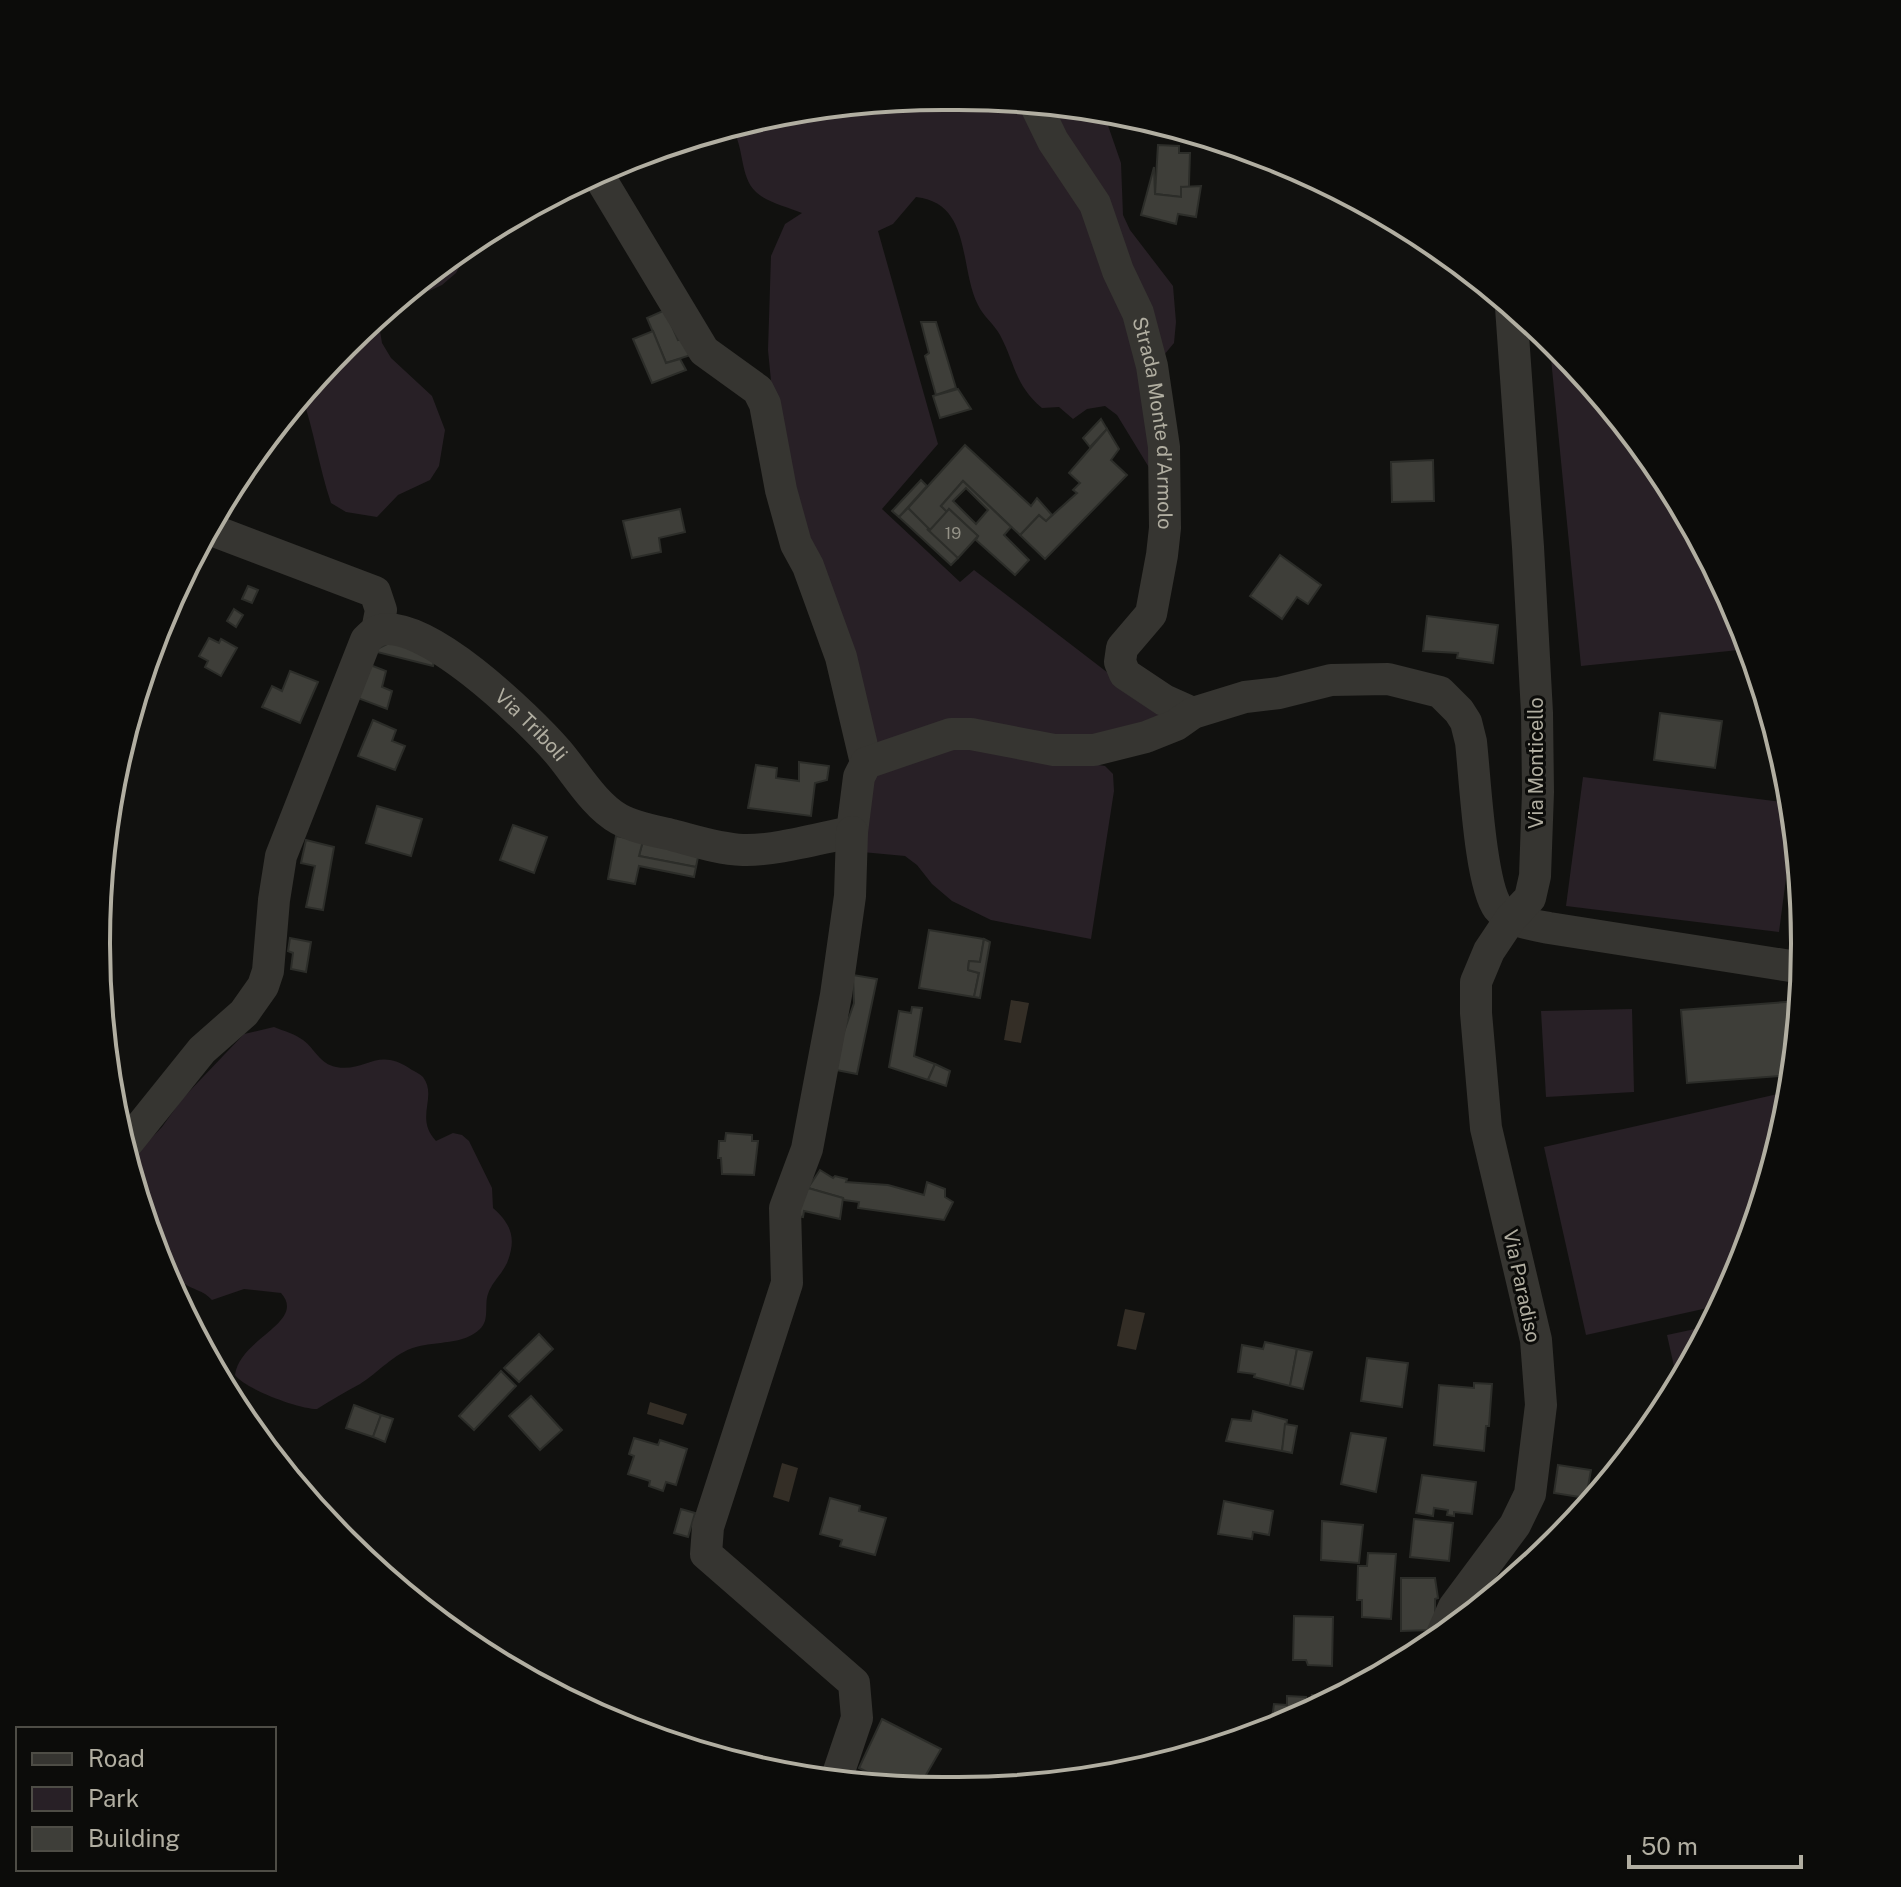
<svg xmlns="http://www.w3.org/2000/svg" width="1901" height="1887" font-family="'Public Sans',sans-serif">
<rect width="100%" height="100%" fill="#11110f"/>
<!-- green -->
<g fill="#282026">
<path d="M944,96L1100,110L1104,114L1121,163L1123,215L1130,230L1173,286L1176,322L1174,343L1144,379L1153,474L1117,415L1105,406L1087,409L1073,419L1059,407L1042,408C1015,386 1015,363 1000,335C994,324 983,316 978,305C959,268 972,203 916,197L893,224L878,231L938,444L882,509L960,582L974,570L1168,719L1111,739L879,748L801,540L772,391L768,350L771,256L785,224L802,213C788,207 766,202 756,192C739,176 745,146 731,127L778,112Z"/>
<path d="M475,238L456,273L442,285L429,291L414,290L387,311L379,325L382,343L391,358L432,396L445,430L439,466L430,480L398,495L377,517L346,512L331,503C319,467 314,431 302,396L344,345Z"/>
<polygon points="1549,338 1662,472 1740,619 1749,649 1581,666"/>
<polygon points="957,743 1105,766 1113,774 1114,791 1091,939 991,920 952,901 932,884 917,865 905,856 862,852 868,775"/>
<polygon points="1583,777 1791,803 1793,824 1779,932 1566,906"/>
<polygon points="1632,1009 1634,1092 1546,1097 1541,1011"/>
<path d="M274,1027C284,1031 295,1034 303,1040C315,1049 320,1064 336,1067C366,1073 377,1045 412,1070C416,1072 420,1074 423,1077C438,1097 414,1118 436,1141L453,1133L462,1135L469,1141L492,1188L493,1208C511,1224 517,1238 507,1263C502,1274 492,1282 488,1294C484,1305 490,1320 480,1329C464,1345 436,1341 416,1347C394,1353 378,1373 360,1384C345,1392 331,1400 317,1409C299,1409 245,1389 235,1375C240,1338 307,1322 281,1293L244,1289L212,1300C203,1290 193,1290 183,1283C171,1274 177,1264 156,1254L128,1162L162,1127L182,1099L244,1034Z"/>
<polygon points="1791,1091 1789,1108 1741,1267 1721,1305 1586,1335 1544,1147"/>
<polygon points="1709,1326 1678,1384 1667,1335"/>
</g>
<!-- water -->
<g fill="#342e26">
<polygon points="1011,1000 1029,1003 1021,1043 1004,1040"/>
<polygon points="1125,1309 1145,1313 1136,1350 1117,1346"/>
<polygon points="650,1402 687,1414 683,1425 647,1414"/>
<polygon points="782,1463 798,1468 789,1502 773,1497"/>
</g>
<!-- building -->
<g fill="#3e3e39" stroke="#2c2d29" stroke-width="2" fill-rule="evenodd">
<polygon points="1158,145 1179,146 1179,153 1190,153 1189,183 1189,188 1181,187 1181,197 1155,194"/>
<polygon points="1154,167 1155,194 1181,197 1181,187 1201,186 1196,217 1178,214 1176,224 1141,215"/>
<polygon points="665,310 678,340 687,338 694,354 666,363 647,318"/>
<polygon points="921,322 936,322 956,388 936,395 925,356 929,353"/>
<polygon points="653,331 666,363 680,359 686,370 652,383 633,339"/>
<polygon points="958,389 971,409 940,418 933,396"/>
<polygon points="1101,419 1107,429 1090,447 1083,438"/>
<polygon points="1107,429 1119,449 1111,460 1127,475 1045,559 1020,535 1039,515 1046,521 1077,493 1073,490 1080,483 1069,473"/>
<polygon points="965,445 1031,506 1037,498 1052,515 1046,521 1039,515 1020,535 963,481 941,506 948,512 930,530 908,508"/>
<polygon points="1433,460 1434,501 1392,502 1391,462"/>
<polygon points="921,480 927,486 899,517 892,511"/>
<path d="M963,481L1011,527L1004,535L1029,560L1015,575L976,540L978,536L949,509L947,512L941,506ZM966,488L988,510L976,524L953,501Z"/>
<polygon points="908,508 958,558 951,565 899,517"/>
<polygon points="680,509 685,532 659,538 661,552 632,558 623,521"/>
<polygon points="949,509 978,536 958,558 927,529 930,530"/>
<polygon points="1280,555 1321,585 1308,604 1297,597 1282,619 1250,596"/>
<polygon points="248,586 258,590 252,603 242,599"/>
<polygon points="234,609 243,615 236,627 227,621"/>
<polygon points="1427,616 1498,625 1493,663 1457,658 1458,653 1423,651"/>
<polygon points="209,638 219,643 221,639 237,648 221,676 205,667 208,661 199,656"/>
<polygon points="393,641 436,651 433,666 373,651"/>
<polygon points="365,663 386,671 382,687 392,691 387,709 355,697"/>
<polygon points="290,671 318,682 300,723 262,707 272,686 282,691"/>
<polygon points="1660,713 1722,721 1715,768 1654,760"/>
<polygon points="373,720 396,730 392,741 405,746 395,770 358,756"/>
<polygon points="799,762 829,766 827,780 815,783 811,816 748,808 756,765 777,768 776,778 799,781"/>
<polygon points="377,806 422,819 411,856 366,843"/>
<polygon points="513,825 547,837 534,873 500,860"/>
<polygon points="644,835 700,847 696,867 639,856"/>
<polygon points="616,836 643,841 639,856 696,867 694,877 639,866 635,884 608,879"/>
<polygon points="306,840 334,847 323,910 306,907 315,866 301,863"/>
<polygon points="929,930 984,939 980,962 969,961 968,970 979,973 974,997 919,988"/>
<polygon points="290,938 311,942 306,972 291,969 293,953 288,951"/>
<polygon points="984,939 990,942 980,998 974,997 979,973 968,970 969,961 980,962"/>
<polygon points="853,975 877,979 857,1074 831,1069 854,1003"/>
<polygon points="1799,1001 1792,1075 1687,1083 1681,1010"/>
<polygon points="912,1007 922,1008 914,1056 935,1064 928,1080 889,1067 899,1011 911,1013"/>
<polygon points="935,1064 950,1071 946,1086 928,1080"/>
<polygon points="726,1133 752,1135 752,1141 758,1141 754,1175 722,1174 721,1158 718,1158 719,1141 725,1141"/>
<polygon points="820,1170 833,1178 835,1176 847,1179 846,1182 888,1185 924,1195 927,1182 945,1189 945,1197 953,1202 944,1220 858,1208 859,1202 844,1200 843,1198 808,1188"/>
<polygon points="808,1188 843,1198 840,1219 804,1211 803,1217 792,1215"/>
<polygon points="539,1334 553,1349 519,1382 504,1368"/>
<polygon points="1265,1342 1297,1349 1290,1386 1254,1377 1255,1374 1238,1372 1242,1345 1263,1349"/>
<polygon points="1297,1349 1312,1352 1303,1389 1290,1386"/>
<polygon points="1367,1358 1408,1363 1402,1407 1361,1401"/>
<polygon points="501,1371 516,1386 474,1430 459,1416"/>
<polygon points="1474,1383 1492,1384 1489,1426 1486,1426 1484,1451 1434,1445 1439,1385 1474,1388"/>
<polygon points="531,1396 562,1430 540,1450 509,1416"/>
<polygon points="354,1405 381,1415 373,1437 346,1428"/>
<polygon points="1253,1411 1287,1420 1282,1451 1226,1441 1232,1419 1251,1421"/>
<polygon points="381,1415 393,1419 385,1442 373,1437"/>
<polygon points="1285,1424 1297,1426 1292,1453 1282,1451"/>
<polygon points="1351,1433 1386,1438 1376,1492 1341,1484"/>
<polygon points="634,1438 658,1445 660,1440 687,1449 676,1485 666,1482 663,1491 649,1486 650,1481 628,1474 634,1456 629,1454"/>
<polygon points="1558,1465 1591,1470 1586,1498 1554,1493"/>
<polygon points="1422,1475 1476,1482 1472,1514 1454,1512 1454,1516 1447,1515 1448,1510 1434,1508 1433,1516 1416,1513"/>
<polygon points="830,1498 860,1506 859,1511 886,1518 875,1555 840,1546 842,1540 820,1534"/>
<polygon points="1224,1501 1273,1511 1269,1535 1253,1532 1252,1539 1218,1534"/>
<polygon points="681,1509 695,1513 688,1537 674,1533"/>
<polygon points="1414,1519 1453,1523 1449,1561 1410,1557"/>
<polygon points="1322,1521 1363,1525 1359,1563 1321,1560"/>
<polygon points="1368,1553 1396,1554 1391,1619 1362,1617 1362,1600 1357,1600 1358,1566 1367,1566"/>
<polygon points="1401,1578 1435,1578 1438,1598 1435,1599 1435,1626 1432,1630 1401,1631"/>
<polygon points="1294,1616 1333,1617 1332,1666 1308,1665 1306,1660 1293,1660"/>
<polygon points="1333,1687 1353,1689 1311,1711 1312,1695 1332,1696"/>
<polygon points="1287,1696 1306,1697 1305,1714 1291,1722 1272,1719 1274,1704 1287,1705"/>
<polygon points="882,1719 941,1749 919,1787 894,1785 859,1768"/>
</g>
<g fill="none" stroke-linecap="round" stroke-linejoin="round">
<!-- minor -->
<g stroke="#363531" stroke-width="32">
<path id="s1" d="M1035,104L1053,141L1095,204L1118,271L1138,313L1152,366L1164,447L1165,528L1162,555L1151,614L1122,648L1120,662L1125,674L1164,700L1193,713"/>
<polyline points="597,173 704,351 758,390 765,404 781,490 796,544 808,566 841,657 866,763"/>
<polyline points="209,529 375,592 381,610 377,631"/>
<path id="s2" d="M124,1147L202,1050L244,1013L263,986L268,971L274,900L281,856L366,640C369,637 372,634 375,632C419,610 531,721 558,752C576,773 594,805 619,819C635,828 655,831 672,835C695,841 719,849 743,850C775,851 820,838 852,832L859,777L866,763L951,734H971L1054,750H1094L1146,737L1176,725L1193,713L1245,697L1279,693L1331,680L1388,679L1440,692L1459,711L1466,722L1471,742C1475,777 1480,884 1498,908C1508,921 1533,925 1549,928L1803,968"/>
<polyline points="1440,1639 1454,1607 1515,1525 1530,1494 1541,1405 1536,1340 1486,1128 1476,1013 1476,982 1489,951 1511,918 1530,898 1535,876 1538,792 1537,713 1528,547 1511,307"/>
<polyline points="838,1780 838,1774 857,1718 854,1683 706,1554 708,1527 787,1283 785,1208 807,1149 836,995 850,896 852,832"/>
</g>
</g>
<g text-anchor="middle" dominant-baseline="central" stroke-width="6" stroke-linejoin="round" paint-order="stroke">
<!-- number labels -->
<g font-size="16" fill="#949287">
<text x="953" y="533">19</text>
</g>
<!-- street labels -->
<g font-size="20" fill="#b1aea1" stroke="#0c0c0a">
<text stroke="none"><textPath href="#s1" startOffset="346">Strada Monte d'Armolo</textPath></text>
<text stroke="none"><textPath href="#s2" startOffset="778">Via Triboli</textPath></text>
<text transform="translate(1536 763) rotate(-90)">Via Monticello</text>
<text transform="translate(1522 1286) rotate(78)">Via Paradiso</text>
</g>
</g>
<!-- crop -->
<path d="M0 0H1901V1887H0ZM943 110H958A833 833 0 0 1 1791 943V944A833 833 0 0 1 958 1777H943A833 833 0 0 1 110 944V943A833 833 0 0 1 943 110Z" fill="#0c0c0a" fill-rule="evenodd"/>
<path fill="none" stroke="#b1aea1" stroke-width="4" d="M943 110H958A833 833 0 0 1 1791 943V944A833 833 0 0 1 958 1777H943A833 833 0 0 1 110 944V943A833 833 0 0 1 943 110Z"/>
<!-- legend -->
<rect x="16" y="1727" width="260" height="144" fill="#0c0c0a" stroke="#4e4d46" stroke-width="2"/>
<rect x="32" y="1753" width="40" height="12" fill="#363531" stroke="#4e4d46" stroke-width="2"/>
<text x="88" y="1767" font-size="24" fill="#b1aea1">Road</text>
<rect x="32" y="1787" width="40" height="24" fill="#282026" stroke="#4e4d46" stroke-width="2"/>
<text x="88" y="1807" font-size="24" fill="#b1aea1">Park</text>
<rect x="32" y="1827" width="40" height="24" fill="#3e3e39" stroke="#4e4d46" stroke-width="2"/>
<text x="88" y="1847" font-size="24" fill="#b1aea1">Building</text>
<!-- scale -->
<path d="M1629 1855v12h172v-12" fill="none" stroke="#b1aea1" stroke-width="4"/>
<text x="1641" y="1855" font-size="24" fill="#b1aea1" stroke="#0c0c0a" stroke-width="6" paint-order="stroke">50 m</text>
</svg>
